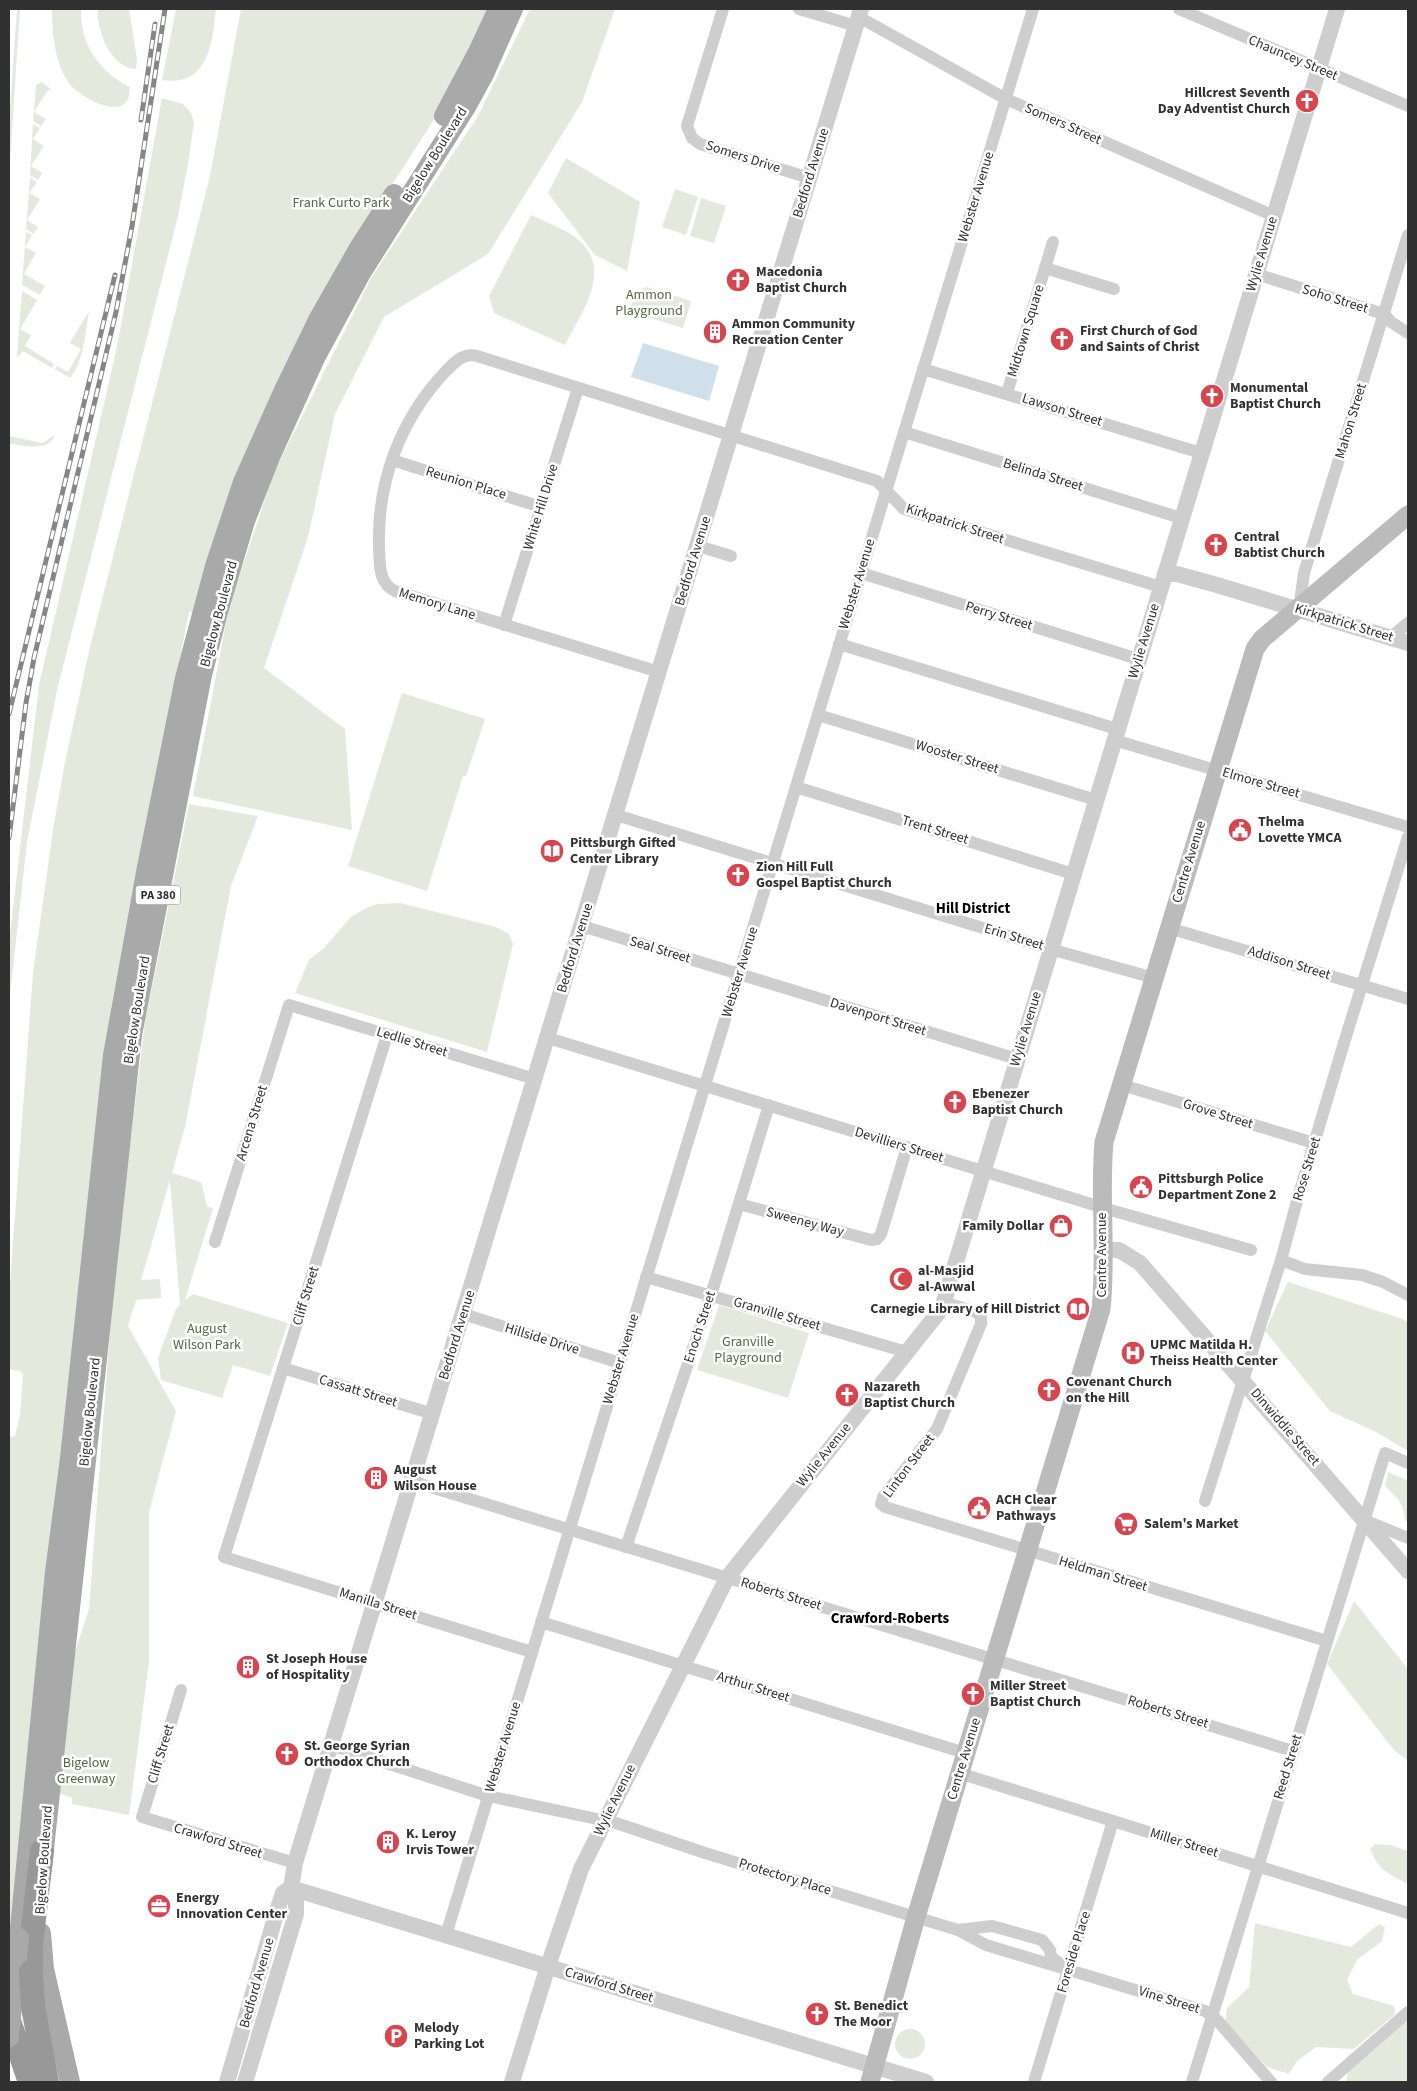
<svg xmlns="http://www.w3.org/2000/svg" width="1417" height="2091" font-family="'Source Sans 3',sans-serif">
<rect width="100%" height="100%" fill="#fff"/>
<!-- green -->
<g fill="#e4e9de">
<polygon points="17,9 20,9 9,177 9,124"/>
<path d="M52,9H81C80,44 99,72 130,87C129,93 130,98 126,102C115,117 77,95 69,83C55,64 52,32 52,9Z"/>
<path d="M98,9H129L137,59L136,69C111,69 96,30 98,9Z"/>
<path d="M176,9H216C212,43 209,87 162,80Z"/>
<polygon points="241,9 490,9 462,68 433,121 381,202 195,613 189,612 112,1003 94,1144 9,1950 9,1437 15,1436 20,1415 23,1374 20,1371 9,1369 9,1296 33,973 53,830 64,767 90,647 210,176"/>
<polygon points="530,9 615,9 582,102 488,254 384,317 335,414 308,537 264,668 345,729 352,830 193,796 229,607 274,472 371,278 478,116"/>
<polygon points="42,82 53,91 48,90 34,112 46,119 41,126 33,121 36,85"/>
<polygon points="162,98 183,104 191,113 194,122 188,164 178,216 57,690 27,842 9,1004 9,943 39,685 117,347"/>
<polygon points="33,124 40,128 33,139 44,146 31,166 42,173 38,180 30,175"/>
<polygon points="566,158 640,202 627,271 595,255 548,193"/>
<polygon points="30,178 37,182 29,193 40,199 27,220 38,227 34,234 26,229"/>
<polygon points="675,189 698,197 686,235 662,227"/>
<polygon points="701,198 726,206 714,243 690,236"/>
<path d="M531,215C543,221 557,226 569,233C618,263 584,308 565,345L494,313L489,296Z"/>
<polygon points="26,232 32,235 25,247 36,253 24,274 45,286 40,295 22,285"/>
<polygon points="647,287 691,301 683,328 628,311 639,290"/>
<polygon points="22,291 37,300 20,329 31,335 25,346 54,364 52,368 23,351 17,358"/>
<path d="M89,311C85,333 84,361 70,378L55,369L57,366L68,372L81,349L70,343Z"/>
<path d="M55,435C48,453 24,445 9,444V436L42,443Z"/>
<polygon points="402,693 485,719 466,776 463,776 427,891 348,866"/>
<polygon points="189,804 258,816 231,886 185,1127 172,1173 201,1182 207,1207 213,1208 185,1300 193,1294 288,1323 270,1376 233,1365 222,1398 161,1380 158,1358 176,1309 180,1305 170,1180 141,1280 160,1279 161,1298 136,1300 128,1326 176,1411 149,1512 149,1662 129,1815 72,1804 72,1798 56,1792 69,1670 89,1609 114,1277 145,1022"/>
<polygon points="400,903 496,927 509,934 513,944 487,1052 295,993 309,960 324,948 351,917 368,907 377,904"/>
<polygon points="1288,1282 1403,1319 1408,1323 1408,1451 1378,1433 1330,1411 1265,1331"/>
<polygon points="719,1305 809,1333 788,1398 697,1370"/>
<path d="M1388,1472L1408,1481V1524C1404,1519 1405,1515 1403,1509C1400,1499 1392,1493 1385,1486Z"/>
<polygon points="1354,1601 1408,1669 1408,1761 1393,1749 1327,1664"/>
<path d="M1375,1844L1390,1845L1408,1851V1884C1388,1874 1379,1870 1370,1849Z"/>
<polygon points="1255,1923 1351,1947 1379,1924 1385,1927 1382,1941 1357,1960 1347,1980 1353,1994 1394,2006 1395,2014 1354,2049 1316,2047 1297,2061 1289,2074 1267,2067 1225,2022 1227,2008 1249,1987"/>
<polygon points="1408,2020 1408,2082 1346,2082 1348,2072"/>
<circle cx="910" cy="2044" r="15"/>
</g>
<!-- water -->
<polygon fill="#cfe0ea" points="643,343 719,366 709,401 631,377"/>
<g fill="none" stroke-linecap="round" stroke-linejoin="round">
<!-- minor -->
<g stroke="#cecece" stroke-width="12">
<polyline points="723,9 687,126 692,138 700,144 809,178"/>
<polyline points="799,9 856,26"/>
<polyline points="1179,9 1408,106"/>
<polyline points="859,17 1006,99 1274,216"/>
<polyline points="1045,268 1114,289"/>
<polyline points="1256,274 1384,314 1391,322 1408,333"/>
<polyline points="923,369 1201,453"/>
<polyline points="1007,393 1053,242"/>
<polyline points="904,432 1181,518"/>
<polyline points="392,460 541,507"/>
<polyline points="698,546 731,556"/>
<polyline points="861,573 1138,659"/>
<polyline points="1299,609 1304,573 1408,235"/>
<polyline points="504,625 578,388"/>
<polyline points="1391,637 1408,623"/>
<polyline points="839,644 1117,729"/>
<path d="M659,672L395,591C378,583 380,564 379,547C377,482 400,420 445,372C454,363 463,352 477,356L877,481L904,509L1161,587"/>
<polyline points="818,715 1096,800"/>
<polyline points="1114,740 1408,827"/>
<polyline points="796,787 1073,874"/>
<polyline points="616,815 1061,952 1154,978"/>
<polyline points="582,926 1017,1059"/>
<polyline points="1169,928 1408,999"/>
<polyline points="387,1035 224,1557 532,1652"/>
<polyline points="548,1038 1114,1211 1251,1250"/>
<polyline points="1122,1085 1314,1143"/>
<polyline points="739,1204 871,1240 877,1239 881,1234 907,1147"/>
<polyline points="215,1242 289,1005 535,1079"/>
<polyline points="1281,1260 1305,1269 1362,1275 1383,1282 1408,1295"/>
<polyline points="646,1277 907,1352"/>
<polyline points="943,1302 976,1312 981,1317 981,1324 937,1429 883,1497 881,1504 885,1507 1327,1641"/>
<polyline points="463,1314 620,1363"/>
<polyline points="283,1368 433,1414"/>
<polyline points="411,1481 1293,1751"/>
<polyline points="1205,1501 1281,1260 1297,1201 1343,1046 1408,837"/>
<polyline points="1364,1520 1408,1538"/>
<polyline points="626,1547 711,1295 769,1105"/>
<polyline points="541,1622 965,1753"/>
<polyline points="181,1690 142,1817 295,1863"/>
<polyline points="331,1745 488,1796 616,1823 705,1853 958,1930 992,1926 1042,1940 1050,1950 1051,1957 1069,1970"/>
<polyline points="959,1773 1408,1913"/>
<polyline points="958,1930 986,1945 1205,2011 1217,2020 1271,2082"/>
<polyline points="446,1935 1033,9"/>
<polyline points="1034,2082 1113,1821"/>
<polyline points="1192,2082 1385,1453 1408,1463"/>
<polyline points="1328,2082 1408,2012"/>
</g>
<!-- tertiary -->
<g stroke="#cecece" stroke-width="16">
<polyline points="1165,574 1177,574 1217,585 1408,643"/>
<polyline points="1102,1250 1119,1250 1140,1263 1408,1571"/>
<polyline points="291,1888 926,2082"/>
<polyline points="227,2082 277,1911 283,1893 291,1888"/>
<polyline points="245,2082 296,1914 296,1900 291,1888 295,1863 861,9"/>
<polyline points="512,2082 548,1966 581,1869 727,1578 942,1308 1337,9"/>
</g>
<!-- secondary -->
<path stroke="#bbb" stroke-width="19" d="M870,2082L916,1917L1101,1309C1107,1254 1099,1198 1104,1142L1255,649L1262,639L1408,515"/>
<!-- primary -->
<g stroke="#a9a9a9" stroke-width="20">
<polyline points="444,116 478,52 498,9"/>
<polyline points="42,1867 132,1035 202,675 218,612 245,521 270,457 315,358 361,273 466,107 484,74 513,9"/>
<polyline points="41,1933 44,1969 70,2082"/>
<polyline points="19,1938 55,1572 70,1458 113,1055 147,867 185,678 215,566 243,482 284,390 318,320 359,248 394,194"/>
</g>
<!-- motorway -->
<g stroke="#989898" stroke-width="24">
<polyline points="31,1972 31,1944 42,1851"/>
<polyline points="9,2021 30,2082"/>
</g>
<!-- rail casing -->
<g stroke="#868686" stroke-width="5">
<g id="rail">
<polyline points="141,120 155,24"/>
<polyline points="9,714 115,275"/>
<polyline points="9,838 26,703 34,658 116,312 132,226 165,9"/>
</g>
</g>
<!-- rail -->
<use href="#rail" stroke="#fff" stroke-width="3" stroke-dasharray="9" stroke-linecap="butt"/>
<!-- primary-bridge -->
<polyline stroke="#a9a9a9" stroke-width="20" points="9,2037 19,1938"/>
<!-- motorway-bridge -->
<polyline stroke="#989898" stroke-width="24" points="31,1972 33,2007 47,2082"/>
</g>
<!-- icons -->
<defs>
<g id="church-disc" transform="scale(1.25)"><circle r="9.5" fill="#d7454f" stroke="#fff"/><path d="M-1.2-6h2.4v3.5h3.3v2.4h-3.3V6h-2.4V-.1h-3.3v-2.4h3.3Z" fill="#fff"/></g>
<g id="building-disc" transform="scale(1.25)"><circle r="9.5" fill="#d7454f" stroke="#fff"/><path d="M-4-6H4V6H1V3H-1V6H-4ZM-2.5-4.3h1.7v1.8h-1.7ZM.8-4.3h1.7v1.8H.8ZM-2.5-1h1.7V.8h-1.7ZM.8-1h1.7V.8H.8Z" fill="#fff"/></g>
<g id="civic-disc" transform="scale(1.25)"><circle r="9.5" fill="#d7454f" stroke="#fff"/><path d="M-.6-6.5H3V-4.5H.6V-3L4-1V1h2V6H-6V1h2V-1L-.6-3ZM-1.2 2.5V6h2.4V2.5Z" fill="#fff"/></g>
<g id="library-disc" transform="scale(1.25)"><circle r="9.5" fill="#d7454f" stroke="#fff"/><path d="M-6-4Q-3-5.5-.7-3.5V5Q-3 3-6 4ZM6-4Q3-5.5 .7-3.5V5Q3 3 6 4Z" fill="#fff"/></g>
<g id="shop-disc" transform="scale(1.25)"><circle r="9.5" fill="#d7454f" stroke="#fff"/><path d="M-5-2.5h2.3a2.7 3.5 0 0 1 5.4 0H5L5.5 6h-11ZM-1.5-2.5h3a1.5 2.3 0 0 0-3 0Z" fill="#fff"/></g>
<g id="mosque-disc" transform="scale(1.25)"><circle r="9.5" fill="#d7454f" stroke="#fff"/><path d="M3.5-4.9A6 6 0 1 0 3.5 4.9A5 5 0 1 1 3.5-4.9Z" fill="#fff"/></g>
<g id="hospital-disc" transform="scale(1.25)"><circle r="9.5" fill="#d7454f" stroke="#fff"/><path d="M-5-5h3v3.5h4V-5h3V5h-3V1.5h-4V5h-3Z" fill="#fff"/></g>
<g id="supermarket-disc" transform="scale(1.25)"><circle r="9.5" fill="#d7454f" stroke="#fff"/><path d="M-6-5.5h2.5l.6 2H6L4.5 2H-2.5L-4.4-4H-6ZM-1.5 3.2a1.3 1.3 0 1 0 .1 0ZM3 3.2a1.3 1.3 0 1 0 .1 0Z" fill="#fff"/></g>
<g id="office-disc" transform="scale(1.25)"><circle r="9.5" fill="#d7454f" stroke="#fff"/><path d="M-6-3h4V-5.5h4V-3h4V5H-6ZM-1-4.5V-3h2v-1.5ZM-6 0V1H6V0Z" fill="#fff"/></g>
<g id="parking-disc" transform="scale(1.25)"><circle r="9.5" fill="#d7454f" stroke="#fff"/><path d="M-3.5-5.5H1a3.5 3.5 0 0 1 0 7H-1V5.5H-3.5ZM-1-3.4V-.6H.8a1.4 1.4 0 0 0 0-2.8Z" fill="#fff"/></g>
</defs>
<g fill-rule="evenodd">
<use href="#church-disc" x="1307" y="101"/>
<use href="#church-disc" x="738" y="280"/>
<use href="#building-disc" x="715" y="332"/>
<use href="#church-disc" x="1062" y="339"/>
<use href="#church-disc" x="1212" y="396"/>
<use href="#church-disc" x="1216" y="545"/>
<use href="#civic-disc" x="1240" y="830"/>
<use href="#library-disc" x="552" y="851"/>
<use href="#church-disc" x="738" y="875"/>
<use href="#church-disc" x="955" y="1102"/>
<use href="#civic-disc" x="1141" y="1187"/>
<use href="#shop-disc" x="1061" y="1226"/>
<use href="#mosque-disc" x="901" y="1279"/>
<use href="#library-disc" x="1078" y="1309"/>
<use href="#hospital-disc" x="1133" y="1353"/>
<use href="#church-disc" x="1049" y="1390"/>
<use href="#church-disc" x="847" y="1395"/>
<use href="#building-disc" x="376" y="1478"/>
<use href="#civic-disc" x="979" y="1508"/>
<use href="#supermarket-disc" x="1126" y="1524"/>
<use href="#building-disc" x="248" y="1667"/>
<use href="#church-disc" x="973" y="1694"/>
<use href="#church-disc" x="287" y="1754"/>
<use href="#building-disc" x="388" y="1842"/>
<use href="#office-disc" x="159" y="1906"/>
<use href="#church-disc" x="817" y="2014"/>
<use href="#parking-disc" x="396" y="2036"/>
</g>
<g text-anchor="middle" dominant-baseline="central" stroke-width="5" stroke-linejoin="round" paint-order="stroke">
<!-- shield labels -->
<rect fill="#fff" stroke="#6f6f6f" stroke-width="1" x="135.5" y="885.5" width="45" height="19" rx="4"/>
<g font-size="12" font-weight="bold" fill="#313131">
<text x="158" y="895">PA 380</text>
</g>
<!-- street labels -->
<g font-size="14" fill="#313131" stroke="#fff">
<text transform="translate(1293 58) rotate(23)">Chauncey Street</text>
<text transform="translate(1063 124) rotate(24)">Somers Street</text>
<text transform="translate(435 155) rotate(-58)">Bigelow Boulevard</text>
<text transform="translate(743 157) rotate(18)">Somers Drive</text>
<text transform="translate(811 173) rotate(-73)">Bedford Avenue</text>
<text transform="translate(976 197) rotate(-73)">Webster Avenue</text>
<text transform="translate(1262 254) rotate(-73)">Wylie Avenue</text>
<text transform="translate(1335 299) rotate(17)">Soho Street</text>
<text transform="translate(1026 331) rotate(-73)">Midtown Square</text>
<text transform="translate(1062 410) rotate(17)">Lawson Street</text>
<text transform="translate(1351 421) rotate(-73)">Mahon Street</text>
<text transform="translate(1043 475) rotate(17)">Belinda Street</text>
<text transform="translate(466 483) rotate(17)">Reunion Place</text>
<text transform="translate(541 507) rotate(-73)">White Hill Drive</text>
<text transform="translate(955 524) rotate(18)">Kirkpatrick Street</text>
<text transform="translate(693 561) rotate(-73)">Bedford Avenue</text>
<text transform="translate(857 584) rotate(-73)">Webster Avenue</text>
<text transform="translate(437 604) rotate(17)">Memory Lane</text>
<text transform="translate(219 614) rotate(-75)">Bigelow Boulevard</text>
<text transform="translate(999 616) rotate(17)">Perry Street</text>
<text transform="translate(1344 623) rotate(17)">Kirkpatrick Street</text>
<text transform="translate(1144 641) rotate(-73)">Wylie Avenue</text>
<text transform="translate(957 757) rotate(17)">Wooster Street</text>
<text transform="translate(1261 783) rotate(16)">Elmore Street</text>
<text transform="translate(935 830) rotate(17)">Trent Street</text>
<text transform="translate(1189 862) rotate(-73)">Centre Avenue</text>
<text transform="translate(1014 937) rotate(17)">Erin Street</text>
<text transform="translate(575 948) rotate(-73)">Bedford Avenue</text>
<text transform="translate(660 950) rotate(17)">Seal Street</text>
<text transform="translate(1289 963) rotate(17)">Addison Street</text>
<text transform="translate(740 972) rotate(-73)">Webster Avenue</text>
<text transform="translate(137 1010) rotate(-81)">Bigelow Boulevard</text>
<text transform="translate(878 1017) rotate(17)">Davenport Street</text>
<text transform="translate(1026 1029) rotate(-73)">Wylie Avenue</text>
<text transform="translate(412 1042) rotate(17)">Ledlie Street</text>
<text transform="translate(1218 1114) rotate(17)">Grove Street</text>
<text transform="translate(252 1123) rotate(-73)">Arcena Street</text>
<text transform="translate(899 1145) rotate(17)">Devilliers Street</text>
<text transform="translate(1307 1169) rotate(-73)">Rose Street</text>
<text transform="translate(805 1222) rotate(15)">Sweeney Way</text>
<text transform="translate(1102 1255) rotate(-90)">Centre Avenue</text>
<text transform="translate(306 1296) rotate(-73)">Cliff Street</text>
<text transform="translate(777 1314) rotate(16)">Granville Street</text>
<text transform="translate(700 1327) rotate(-72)">Enoch Street</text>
<text transform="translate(457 1335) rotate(-73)">Bedford Avenue</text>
<text transform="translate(542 1339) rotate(17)">Hillside Drive</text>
<text transform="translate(621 1359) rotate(-73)">Webster Avenue</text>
<text transform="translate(358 1391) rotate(17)">Cassatt Street</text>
<text transform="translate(90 1412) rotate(-84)">Bigelow Boulevard</text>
<text transform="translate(1285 1427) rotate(49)">Dinwiddie Street</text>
<text transform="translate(824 1455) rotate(-51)">Wylie Avenue</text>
<text transform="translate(909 1466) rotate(-53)">Linton Street</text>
<text transform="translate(1103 1574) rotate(17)">Heldman Street</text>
<text transform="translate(781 1594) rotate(17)">Roberts Street</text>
<text transform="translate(378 1604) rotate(17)">Manilla Street</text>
<text transform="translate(753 1687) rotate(17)">Arthur Street</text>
<text transform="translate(1168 1712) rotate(17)">Roberts Street</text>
<text transform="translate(503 1747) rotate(-73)">Webster Avenue</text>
<text transform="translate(161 1754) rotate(-73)">Cliff Street</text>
<text transform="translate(964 1759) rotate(-73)">Centre Avenue</text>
<text transform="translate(1288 1767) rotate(-73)">Reed Street</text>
<text transform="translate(615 1800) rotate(-64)">Wylie Avenue</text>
<text transform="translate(218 1841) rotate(17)">Crawford Street</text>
<text transform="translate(1184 1843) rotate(17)">Miller Street</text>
<text transform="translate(44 1860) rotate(-86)">Bigelow Boulevard</text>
<text transform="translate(785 1877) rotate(17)">Protectory Place</text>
<text transform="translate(1074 1952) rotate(-73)">Foreside Place</text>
<text transform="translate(257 1983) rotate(-74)">Bedford Avenue</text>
<text transform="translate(609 1985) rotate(17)">Crawford Street</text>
<text transform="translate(1169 2000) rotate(17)">Vine Street</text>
</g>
<!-- poi labels -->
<g font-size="14" font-weight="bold" fill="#313131" stroke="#fff" text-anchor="start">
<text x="1290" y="93" text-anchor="end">Hillcrest Seventh<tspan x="1290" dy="16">Day Adventist Church</tspan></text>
<text x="756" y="272">Macedonia<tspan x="756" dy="16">Baptist Church</tspan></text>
<text x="732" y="324">Ammon Community<tspan x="732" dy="16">Recreation Center</tspan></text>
<text x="1080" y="331">First Church of God<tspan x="1080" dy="16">and Saints of Christ</tspan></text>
<text x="1230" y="388">Monumental<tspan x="1230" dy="16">Baptist Church</tspan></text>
<text x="1234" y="537">Central<tspan x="1234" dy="16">Babtist Church</tspan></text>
<text x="1258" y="822">Thelma<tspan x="1258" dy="16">Lovette YMCA</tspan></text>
<text x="570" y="843">Pittsburgh Gifted<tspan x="570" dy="16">Center Library</tspan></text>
<text x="756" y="867">Zion Hill Full<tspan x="756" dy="16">Gospel Baptist Church</tspan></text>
<text x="972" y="1094">Ebenezer<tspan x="972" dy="16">Baptist Church</tspan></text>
<text x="1158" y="1179">Pittsburgh Police<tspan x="1158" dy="16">Department Zone 2</tspan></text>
<text x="1044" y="1226" text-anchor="end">Family Dollar</text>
<text x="918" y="1271">al-Masjid<tspan x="918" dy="16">al-Awwal</tspan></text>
<text x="1060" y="1309" text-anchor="end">Carnegie Library of Hill District</text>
<text x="1150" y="1345">UPMC Matilda H.<tspan x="1150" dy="16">Theiss Health Center</tspan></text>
<text x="1066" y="1382">Covenant Church<tspan x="1066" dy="16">on the Hill</tspan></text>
<text x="864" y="1387">Nazareth<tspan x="864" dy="16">Baptist Church</tspan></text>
<text x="394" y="1470">August<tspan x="394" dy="16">Wilson House</tspan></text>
<text x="996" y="1500">ACH Clear<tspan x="996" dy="16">Pathways</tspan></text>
<text x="1144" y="1524">Salem's Market</text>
<text x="266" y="1659">St Joseph House<tspan x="266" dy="16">of Hospitality</tspan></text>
<text x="990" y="1686">Miller Street<tspan x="990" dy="16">Baptist Church</tspan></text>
<text x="304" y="1746">St. George Syrian<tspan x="304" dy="16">Orthodox Church</tspan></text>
<text x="406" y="1834">K. Leroy<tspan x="406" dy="16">Irvis Tower</tspan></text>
<text x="176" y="1898">Energy<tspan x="176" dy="16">Innovation Center</tspan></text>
<text x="834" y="2006">St. Benedict<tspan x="834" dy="16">The Moor</tspan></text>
<text x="414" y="2028">Melody<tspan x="414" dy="16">Parking Lot</tspan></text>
</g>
<!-- park labels -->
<g font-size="14" fill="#546a42" stroke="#fff">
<text x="341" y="203">Frank Curto Park</text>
<text x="649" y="295">Ammon<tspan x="649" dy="16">Playground</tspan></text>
<text x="207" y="1329">August<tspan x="207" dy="16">Wilson Park</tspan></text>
<text x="748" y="1342">Granville<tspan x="748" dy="16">Playground</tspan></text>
<text x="86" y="1763">Bigelow<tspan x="86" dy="16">Greenway</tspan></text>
</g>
<!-- neighbourhood labels -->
<g font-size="15" font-weight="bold" fill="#000" stroke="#fff">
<text x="973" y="908">Hill District</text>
<text x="890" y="1618">Crawford-Roberts</text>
</g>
</g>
<!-- border -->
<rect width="1417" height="2091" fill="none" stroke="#313131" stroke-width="20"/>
</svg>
